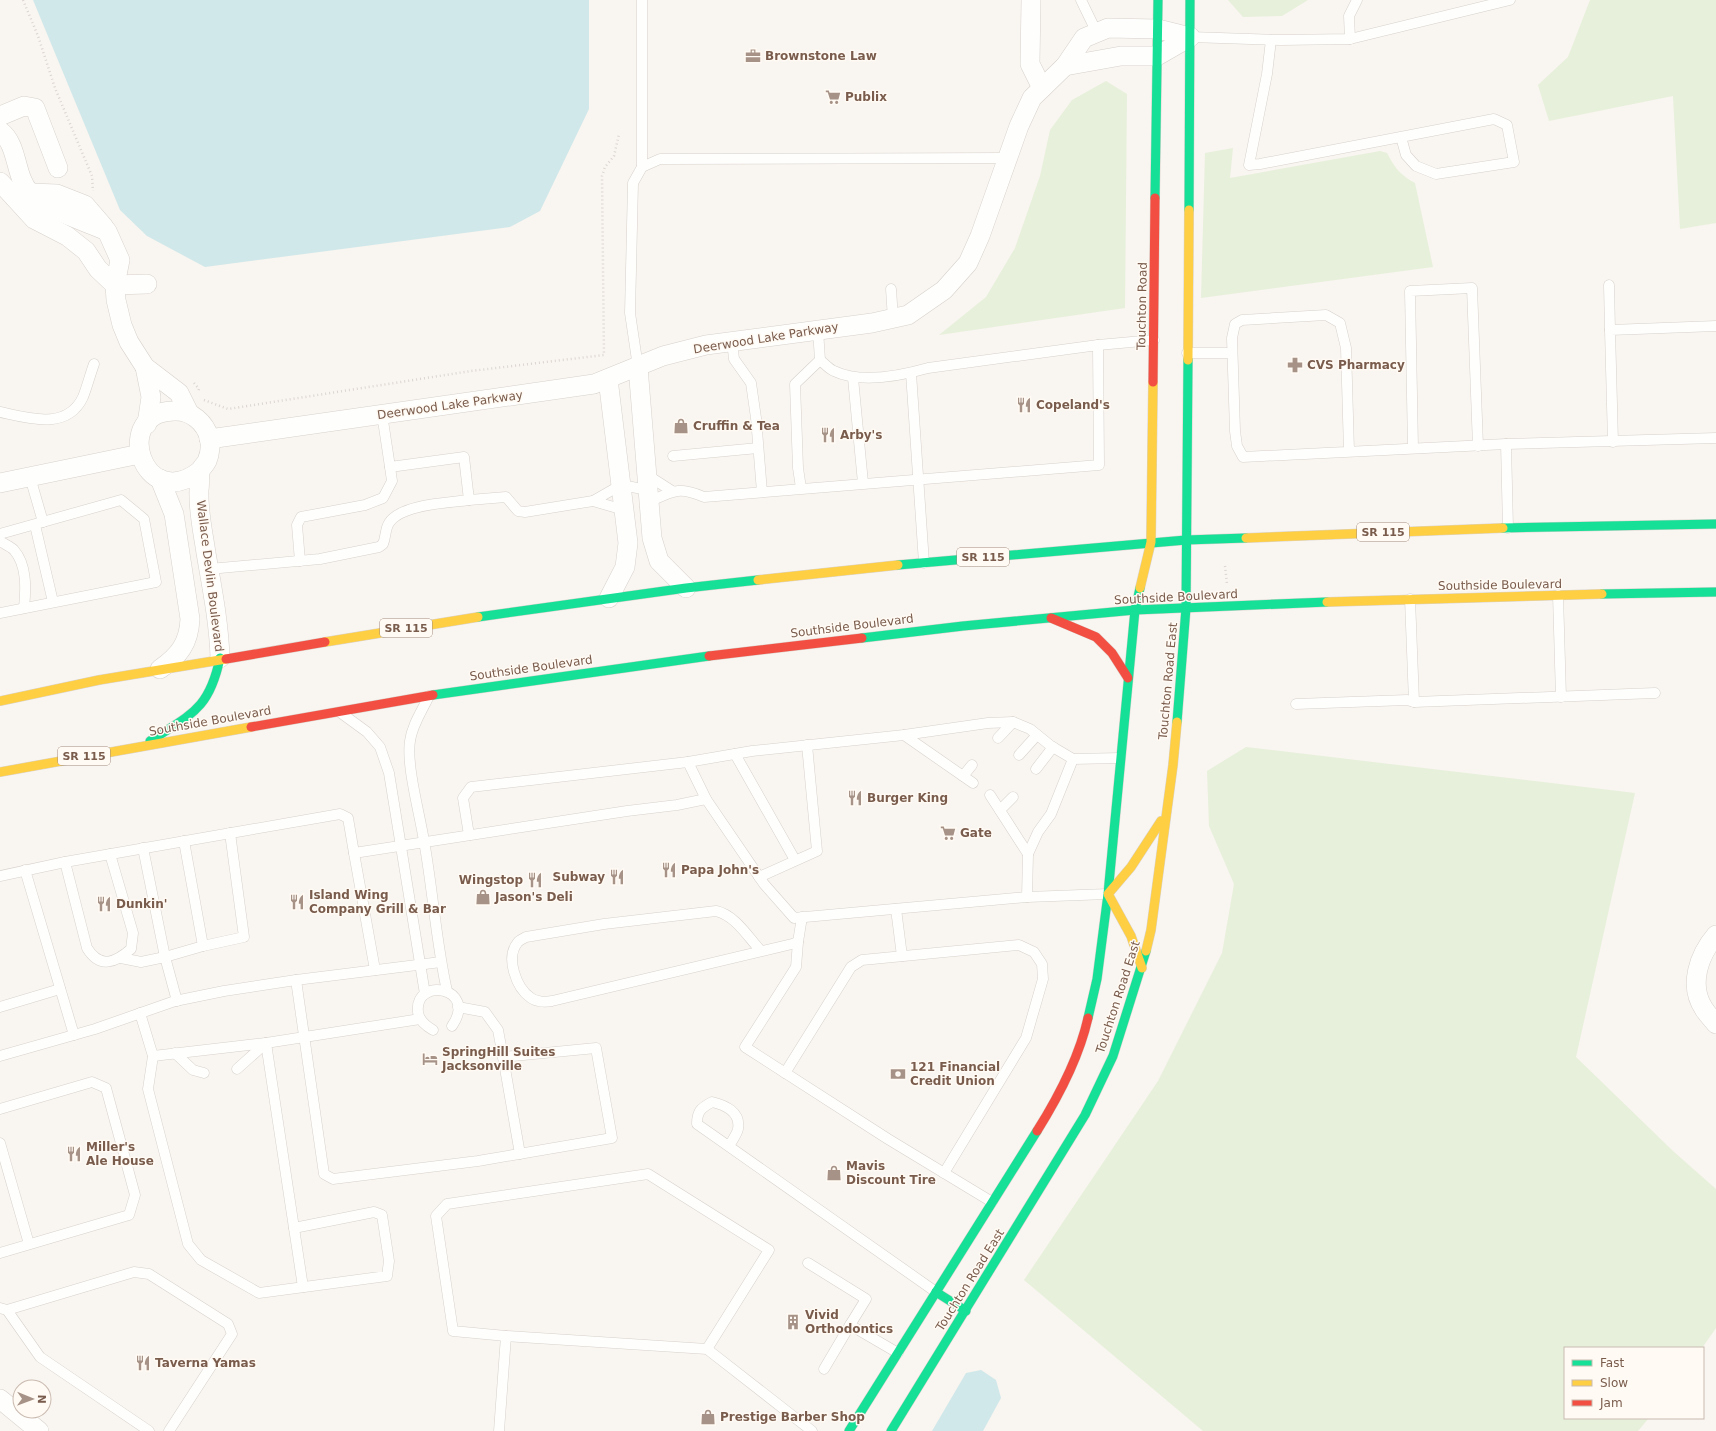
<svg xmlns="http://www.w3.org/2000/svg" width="1716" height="1431" font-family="'DejaVu Sans',sans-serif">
<rect width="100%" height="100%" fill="#f9f5f0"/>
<!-- green -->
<g fill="#e7f0db">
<polygon points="1228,0 1308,0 1282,16 1243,17"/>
<polygon points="1590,0 1716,0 1716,223 1680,229 1673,96 1549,121 1538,85 1568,57"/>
<polygon points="1106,81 1127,94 1125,308 939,335 986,297 1015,248 1040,176 1050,130 1072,100"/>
<path d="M1233,148L1230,178L1380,151L1387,153C1394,167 1401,176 1415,183L1433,267L1201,298L1205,153Z"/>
<polygon points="1246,747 1635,793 1576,1057 1673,1151 1716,1189 1716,1328 1702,1348 1565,1348 1565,1418 1649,1418 1638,1431 1203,1431 1024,1280 1158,1081 1222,953 1234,884 1209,826 1207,771"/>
</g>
<!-- water -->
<g fill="#d0e8ea">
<polygon points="33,0 589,0 589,109 540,211 510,227 205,267 147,236 120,210"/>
<polygon points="981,1370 996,1380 1001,1398 983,1431 932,1431 966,1373"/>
</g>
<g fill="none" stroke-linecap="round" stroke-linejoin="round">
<!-- lane casing -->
<g stroke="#d7d1cb" stroke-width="11">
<g id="lane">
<polyline points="1081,0 1097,33"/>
<polyline points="1190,37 1281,40 1350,39 1510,0"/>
<polyline points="1350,39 1349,16 1357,0"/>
<polyline points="1271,40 1267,74 1249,165 1260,164 1494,119 1507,125 1514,162 1436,174 1416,166 1406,155 1401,137"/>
<polyline points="642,167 642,0"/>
<polyline points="1609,285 1610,330"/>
<polyline points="891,289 893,319"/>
<polyline points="732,341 734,359 751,383 756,418 762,492"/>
<polyline points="1098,345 1154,340"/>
<polyline points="1187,353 1232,353"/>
<polyline points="638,367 630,313 633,183 642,167 660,159 1009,158"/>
<polyline points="911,373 924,563"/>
<polyline points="853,378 863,483"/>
<path d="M0,412C28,418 67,431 83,397C87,387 90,375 94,364"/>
<polyline points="1613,442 1610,330 1716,326"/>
<polyline points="1506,444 1508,528"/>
<polyline points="1413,448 1410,291 1472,288 1478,446"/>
<polyline points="1349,451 1346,348 1340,323 1326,315 1242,320 1235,324 1232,338 1235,431 1237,446 1243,457 1506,444 1716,438"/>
<polyline points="673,456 758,448"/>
<polyline points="647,475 672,491"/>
<polyline points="30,477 43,522"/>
<polyline points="801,488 798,468 795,384 820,360"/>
<polyline points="469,500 506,497 518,511 525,512 593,501"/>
<path d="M649,502C673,491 678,486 704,497L1099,465L1098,345L928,368C900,376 861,384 834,371C829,369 824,363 820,360L818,330"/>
<polyline points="624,510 593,501 621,485 648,490"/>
<polyline points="35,525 53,602"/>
<polyline points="0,534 121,500 144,519 156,582 0,613"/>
<path d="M0,541C4,544 10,546 14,550C27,565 26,589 24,608"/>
<polyline points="300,561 297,525 301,517 365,505 383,498 392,481 390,467"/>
<path d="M209,569L320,559L379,547L383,544C386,537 385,529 389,523C401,504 448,503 469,500L464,457L390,467L382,414"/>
<polyline points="1558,595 1561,697"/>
<polyline points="1410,599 1414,702"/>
<path d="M429,696C422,711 412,725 410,741C406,765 420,815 424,841C433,891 436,942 447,991"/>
<polyline points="1296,704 1407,700 1414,702 1655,693"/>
<polyline points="341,713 367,732 380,747 389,773 425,994"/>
<polyline points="904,735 973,783"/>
<polyline points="998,738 1013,722"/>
<polyline points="735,754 795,860"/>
<polyline points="1019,755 1037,735"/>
<polyline points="688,762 752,751 904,735 988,723 1013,722 1030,729 1051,746 1073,759 1120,758"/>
<polyline points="1036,769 1053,747"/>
<polyline points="963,776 972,765"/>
<polyline points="990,795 1028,854"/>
<polyline points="1000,810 1013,797"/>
<polyline points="469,835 463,798 471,787 688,762 706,799"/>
<polyline points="143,848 165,957 203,946 184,841"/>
<path d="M65,862L87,948C100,969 115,963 131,949L133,933L110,854"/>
<polyline points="25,870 74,1035"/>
<polyline points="0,876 65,862 340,814 348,818 354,853"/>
<polyline points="759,877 817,851 807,745"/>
<polyline points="1027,897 1028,854 1038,832 1051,814 1073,759"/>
<polyline points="896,909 902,956"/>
<polyline points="798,942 796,967 745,1047 888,1139 992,1202"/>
<polyline points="203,946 244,937 230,833"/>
<path d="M761,951C748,937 735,915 716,911L604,924L526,937C524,938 520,940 518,942C505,957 516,988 531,998C537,1002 546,1002 552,1001L792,944L798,942L802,917"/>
<polyline points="121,958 141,962 165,957 177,1001"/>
<polyline points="375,970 354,853 627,811 677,805 706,799 764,884 794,918 1027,897 1108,894"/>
<polyline points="296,980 324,1174 333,1179 478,1161 612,1138 596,1048 503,1057 498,1030 485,1012 458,1007"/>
<polyline points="0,1007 60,989"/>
<polyline points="140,1013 153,1056 148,1089 188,1244 201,1260 259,1293 387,1276 389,1261 382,1215 374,1212 294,1228 266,1043 420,1019"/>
<path d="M433,1030C426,1026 419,1021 418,1012C414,976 479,987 452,1026"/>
<polyline points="175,1053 193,1070 204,1073"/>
<polyline points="0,1056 95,1029 175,1001 224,991 296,980 441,962"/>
<polyline points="153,1056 266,1043"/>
<polyline points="503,1057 520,1154"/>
<polyline points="237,1069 266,1043"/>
<polyline points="785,1073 851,967 862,960 1019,945 1034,952 1042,964 1043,979 1026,1038 944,1173"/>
<polyline points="0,1109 92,1082 106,1088 135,1195 129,1215 0,1253"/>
<polyline points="0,1143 29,1244"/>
<path d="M729,1146C732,1141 737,1134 738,1129C741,1112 725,1105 712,1102C701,1108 697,1111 697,1124L936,1292"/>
<polyline points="294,1228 303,1287"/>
<polyline points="808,1263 866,1299 850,1325 898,1353"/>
<polyline points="0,1308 7,1310 40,1357 149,1431"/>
<polyline points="7,1310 134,1272 149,1274 228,1324 232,1334 169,1431"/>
<polyline points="506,1336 453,1331 436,1216 447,1204 648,1174 769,1250 707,1349"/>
<polyline points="824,1369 850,1325"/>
<polyline points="499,1431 506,1336 707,1349 812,1431"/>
</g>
</g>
<!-- street casing -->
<g stroke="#d7d1cb" stroke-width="20">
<g id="street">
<polyline points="1031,0 1030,64 1042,88"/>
<polyline points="1065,66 1121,56 1157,56 1190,37"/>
<polyline points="0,116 24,106 35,108 58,168"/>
<path d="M0,131C19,145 14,176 30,193C44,209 87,222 107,231L120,260L115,285L116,300L122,325L129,342L145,367L179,393L189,413"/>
<polyline points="0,182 34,219 67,236 86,251 98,269 115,285 147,284"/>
<polyline points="31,193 57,194 85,205 104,227"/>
<polyline points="145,367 151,397 147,424"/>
<polyline points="638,367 652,538 659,561 686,588"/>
<polyline points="608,379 628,543 625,567 609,598"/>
<polyline points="209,439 594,384 663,356 706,345 872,323 908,315 944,290 968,263 980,236 1019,126 1032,98 1065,66 1084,38 1108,28 1158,29 1190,37"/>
<path d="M201,470C142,517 110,409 176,411C192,411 205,423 209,437C211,444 210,454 207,461C205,465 201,468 200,471C199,477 200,484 199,490C198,511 203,532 206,553C212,588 219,623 220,658"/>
<path d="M160,479L174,514L190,619C189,643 179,656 160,669"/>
<polyline points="0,483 140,454"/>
<path d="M1716,935C1699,955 1688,985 1704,1009C1707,1014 1712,1019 1716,1024"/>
<polyline points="0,1399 39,1431"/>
</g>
</g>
<!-- fast casing -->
<g stroke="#d9d2cb" stroke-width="10">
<g id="fast">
<polyline points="1155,198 1158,0"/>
<polyline points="1189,210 1190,0"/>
<polyline points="1503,528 1716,524"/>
<polyline points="898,565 1186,540 1246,538"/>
<polyline points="1602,594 1716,592"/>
<polyline points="478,617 686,588 758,580"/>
<polyline points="862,638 963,626 1135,610 1327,602"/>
<polyline points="433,695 709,656"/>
<polyline points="1177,722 1186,608 1188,360"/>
<path d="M150,741C191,714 209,710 220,658"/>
<polyline points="1088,1018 1097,979 1108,894 1135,610 1140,588"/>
<polyline points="936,1292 966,1311"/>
<polyline points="849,1431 1037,1131"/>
<polyline points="891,1431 1085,1115 1113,1056 1146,951"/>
</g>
</g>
<!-- slow casing -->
<g stroke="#d9d2cb" stroke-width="10">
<g id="slow">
<polyline points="1188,360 1189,210"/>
<polyline points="1246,538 1503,528"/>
<polyline points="758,580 898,565"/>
<polyline points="1140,588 1151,542 1153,382"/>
<polyline points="1327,602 1602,594"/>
<polyline points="325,642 478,617"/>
<polyline points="0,701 99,680 226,659"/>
<polyline points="0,772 251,727"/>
<polyline points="1146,951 1151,930 1173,765 1177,722"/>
<polyline points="1142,968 1131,936 1108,894 1131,867 1161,821"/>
</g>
</g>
<!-- jam casing -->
<g stroke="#d9d2cb" stroke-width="10">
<g id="jam">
<polyline points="1153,382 1155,198"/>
<polyline points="1051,618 1096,637 1112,653 1128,678"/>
<polyline points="709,656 862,638"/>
<polyline points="226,659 325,642"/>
<polyline points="251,727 433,695"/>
<path d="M1037,1131C1059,1096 1079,1058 1088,1018"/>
</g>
</g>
<!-- path -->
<g stroke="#dcd5d0" stroke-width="2.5" stroke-dasharray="1 3" stroke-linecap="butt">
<polyline points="23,0 38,36 55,88 92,176 93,191"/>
<polyline points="194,383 199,389 198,392"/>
<polyline points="204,400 228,409 471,371 604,355 602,176 605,167 614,156 619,134"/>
<polyline points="1225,566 1227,584"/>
</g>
<!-- lane -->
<use href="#lane" stroke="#fefefd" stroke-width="10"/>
<!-- street -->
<use href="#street" stroke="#fefefd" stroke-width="19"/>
<!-- fast -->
<use href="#fast" stroke="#16e098" stroke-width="9"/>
<!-- slow -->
<use href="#slow" stroke="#ffcf43" stroke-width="9"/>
<!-- jam -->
<use href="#jam" stroke="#f24e42" stroke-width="9"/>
</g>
<!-- icons -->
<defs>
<g id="office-bare" transform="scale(1.2)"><path d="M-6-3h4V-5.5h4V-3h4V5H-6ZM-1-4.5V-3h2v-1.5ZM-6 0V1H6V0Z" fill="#a69286" stroke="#fffaf3" stroke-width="2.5" paint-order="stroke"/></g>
<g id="supermarket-bare" transform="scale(1.2)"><path d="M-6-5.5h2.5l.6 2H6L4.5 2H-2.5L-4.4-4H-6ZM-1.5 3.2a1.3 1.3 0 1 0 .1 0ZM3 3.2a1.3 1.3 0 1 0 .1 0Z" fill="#a69286" stroke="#fffaf3" stroke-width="2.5" paint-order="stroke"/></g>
<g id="pharmacy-bare" transform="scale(1.2)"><path d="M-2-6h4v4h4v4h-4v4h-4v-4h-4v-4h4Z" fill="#a69286" stroke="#fffaf3" stroke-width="2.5" paint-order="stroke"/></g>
<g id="restaurant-bare" transform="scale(1.2)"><path d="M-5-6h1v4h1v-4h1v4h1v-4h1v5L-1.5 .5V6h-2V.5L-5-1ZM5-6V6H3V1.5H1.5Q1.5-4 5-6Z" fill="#a69286" stroke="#fffaf3" stroke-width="2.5" paint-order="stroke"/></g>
<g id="shop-bare" transform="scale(1.2)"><path d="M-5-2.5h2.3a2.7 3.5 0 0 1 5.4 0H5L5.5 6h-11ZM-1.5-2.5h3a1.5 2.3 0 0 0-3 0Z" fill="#a69286" stroke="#fffaf3" stroke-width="2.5" paint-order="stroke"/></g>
<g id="hotel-bare" transform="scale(1.2)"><path d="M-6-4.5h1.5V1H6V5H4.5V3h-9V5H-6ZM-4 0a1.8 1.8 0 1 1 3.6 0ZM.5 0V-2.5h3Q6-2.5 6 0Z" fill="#a69286" stroke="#fffaf3" stroke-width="2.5" paint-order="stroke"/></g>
<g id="bank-bare" transform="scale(1.2)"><path d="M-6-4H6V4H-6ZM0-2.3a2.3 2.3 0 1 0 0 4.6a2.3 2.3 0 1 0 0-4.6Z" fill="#a69286" stroke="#fffaf3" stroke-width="2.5" paint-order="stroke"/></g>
<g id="building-bare" transform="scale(1.2)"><path d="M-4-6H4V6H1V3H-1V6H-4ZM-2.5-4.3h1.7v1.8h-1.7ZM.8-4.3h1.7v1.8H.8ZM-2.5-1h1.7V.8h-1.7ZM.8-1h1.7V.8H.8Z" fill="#a69286" stroke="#fffaf3" stroke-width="2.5" paint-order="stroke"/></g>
</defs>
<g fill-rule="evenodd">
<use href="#office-bare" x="753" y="56"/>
<use href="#supermarket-bare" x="833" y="97"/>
<use href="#pharmacy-bare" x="1295" y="365"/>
<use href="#restaurant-bare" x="1024" y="405"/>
<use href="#shop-bare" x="681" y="426"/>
<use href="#restaurant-bare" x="828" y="435"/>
<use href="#restaurant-bare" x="855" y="798"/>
<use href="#supermarket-bare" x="948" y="833"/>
<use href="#restaurant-bare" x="669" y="870"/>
<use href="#restaurant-bare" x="617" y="877"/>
<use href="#restaurant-bare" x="535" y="880"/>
<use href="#shop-bare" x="483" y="897"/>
<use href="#restaurant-bare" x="297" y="902"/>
<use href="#restaurant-bare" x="104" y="904"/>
<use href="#hotel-bare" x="430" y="1059"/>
<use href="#bank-bare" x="898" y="1074"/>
<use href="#restaurant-bare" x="74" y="1154"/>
<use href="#shop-bare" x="834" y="1173"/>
<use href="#building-bare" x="793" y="1322"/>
<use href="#restaurant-bare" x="143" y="1363"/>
<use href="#shop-bare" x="708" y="1417"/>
</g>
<g text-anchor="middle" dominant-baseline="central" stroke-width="3" stroke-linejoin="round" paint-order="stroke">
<!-- shield labels -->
<g fill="#fffaf3" stroke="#a28b7f" stroke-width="1">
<rect x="1357" y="523" width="52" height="18" rx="3"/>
<rect x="957" y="548" width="52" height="18" rx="3"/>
<rect x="380" y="619" width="52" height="18" rx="3"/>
<rect x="58" y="747" width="52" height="18" rx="3"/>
</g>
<g font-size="11" font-weight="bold" fill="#7a5c4d">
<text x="1383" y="532">SR 115</text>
<text x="983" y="557">SR 115</text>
<text x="406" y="628">SR 115</text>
<text x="84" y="756">SR 115</text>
</g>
<!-- poi labels -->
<g font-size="12" font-weight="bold" fill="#7a5c4d" stroke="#fffaf3" text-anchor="start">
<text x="765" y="56">Brownstone Law</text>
<text x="845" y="97">Publix</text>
<text x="1307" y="365">CVS Pharmacy</text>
<text x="1036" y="405">Copeland's</text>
<text x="693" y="426">Cruffin &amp; Tea</text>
<text x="840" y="435">Arby's</text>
<text x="867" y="798">Burger King</text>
<text x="960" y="833">Gate</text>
<text x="681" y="870">Papa John's</text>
<text x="605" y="877" text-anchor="end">Subway</text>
<text x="523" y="880" text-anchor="end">Wingstop</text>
<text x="309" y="895">Island Wing<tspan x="309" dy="14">Company Grill &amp; Bar</tspan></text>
<text x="495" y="897">Jason's Deli</text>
<text x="116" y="904">Dunkin'</text>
<text x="442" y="1052">SpringHill Suites<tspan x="442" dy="14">Jacksonville</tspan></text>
<text x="910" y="1067">121 Financial<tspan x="910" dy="14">Credit Union</tspan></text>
<text x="86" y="1147">Miller's<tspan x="86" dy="14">Ale House</tspan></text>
<text x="846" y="1166">Mavis<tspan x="846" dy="14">Discount Tire</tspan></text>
<text x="805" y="1315">Vivid<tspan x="805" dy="14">Orthodontics</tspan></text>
<text x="155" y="1363">Taverna Yamas</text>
<text x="720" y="1417">Prestige Barber Shop</text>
</g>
<!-- street labels -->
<g font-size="12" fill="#7a5c4d" stroke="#fffaf3">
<text transform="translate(1142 306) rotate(-89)">Touchton Road</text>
<text transform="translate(766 338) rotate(-9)">Deerwood Lake Parkway</text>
<text transform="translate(450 405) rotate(-8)">Deerwood Lake Parkway</text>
<text transform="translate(210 576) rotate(83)">Wallace Devlin Boulevard</text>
<text transform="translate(1500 585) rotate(-1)">Southside Boulevard</text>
<text transform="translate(1176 597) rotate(-3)">Southside Boulevard</text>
<text transform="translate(852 626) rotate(-7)">Southside Boulevard</text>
<text transform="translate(531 668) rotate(-8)">Southside Boulevard</text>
<text transform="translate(1168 681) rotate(-85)">Touchton Road East</text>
<text transform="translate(210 721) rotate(-10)">Southside Boulevard</text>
<text transform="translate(1118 997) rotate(-72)">Touchton Road East</text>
<text transform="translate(970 1280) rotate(-58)">Touchton Road East</text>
</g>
</g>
<!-- legend -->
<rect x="1564" y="1347" width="140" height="72" fill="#fffaf3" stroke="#cabbb1"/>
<rect x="1572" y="1360" width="20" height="6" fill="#16e098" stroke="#cabbb1"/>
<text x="1600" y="1367" font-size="12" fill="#7a5c4d">Fast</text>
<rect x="1572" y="1380" width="20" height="6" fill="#ffcf43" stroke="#cabbb1"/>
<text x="1600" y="1387" font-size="12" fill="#7a5c4d">Slow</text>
<rect x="1572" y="1400" width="20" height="6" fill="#f24e42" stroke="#cabbb1"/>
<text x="1600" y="1407" font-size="12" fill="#7a5c4d">Jam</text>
<!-- north arrow -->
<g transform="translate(32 1399) rotate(91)"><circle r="19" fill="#fffaf3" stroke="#cabbb1"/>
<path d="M0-3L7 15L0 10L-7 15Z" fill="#a69286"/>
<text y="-6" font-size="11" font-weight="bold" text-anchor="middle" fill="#7a5c4d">N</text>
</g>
</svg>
